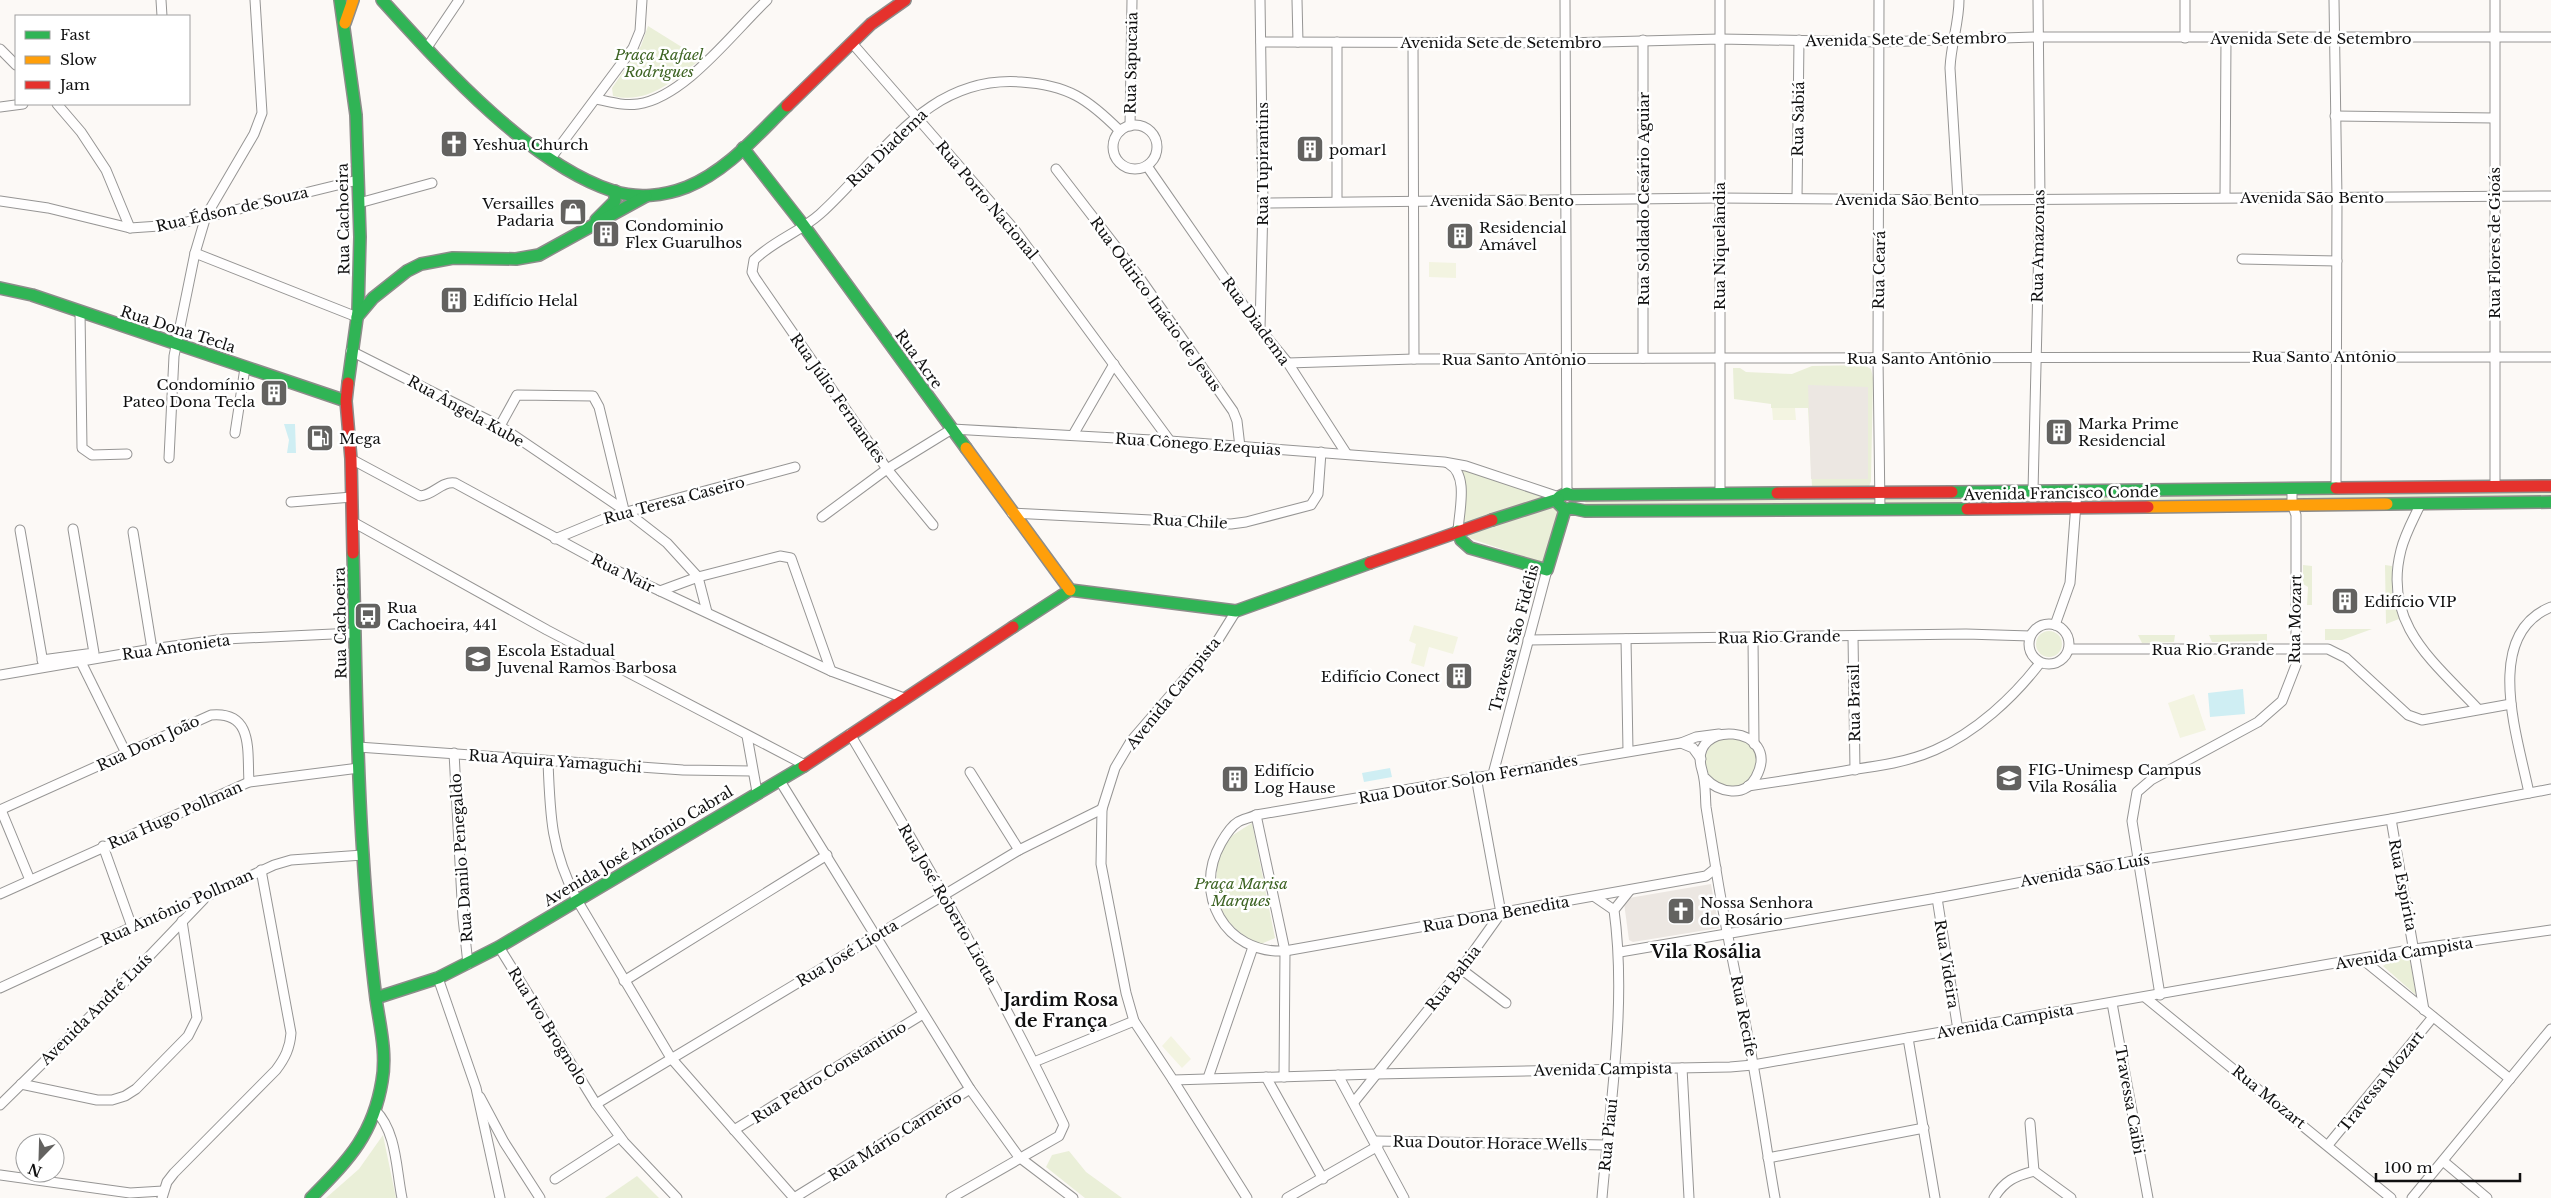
<svg xmlns="http://www.w3.org/2000/svg" width="2551" height="1198" font-family="'Libre Baskerville',serif">
<rect width="100%" height="100%" fill="#fcf9f6"/>
<!-- green -->
<g fill="#eaefd8">
<path d="M648,26L701,59C676,79 648,105 613,96L612,88L641,46Z"/>
<polygon points="1864,365 1871,369 1873,378 1871,481 1869,487 1812,487 1808,408 1771,408 1771,404 1734,399 1733,368 1740,368 1746,372 1792,374 1812,366"/>
<polygon points="1463,470 1554,497 1560,510 1543,563 1469,538 1461,516"/>
<polygon points="2551,489 2551,498 1584,506 1587,498"/>
<polygon points="2303,565 2312,566 2312,605 2307,605 2308,587 2303,584"/>
<polygon points="2385,565 2392,566 2392,592 2399,619 2386,624"/>
<polygon points="2325,629 2372,629 2342,640 2325,640"/>
<circle cx="2049" cy="644" r="13"/>
<polygon points="2267,634 2267,641 2212,642 2209,635"/>
<polygon points="2138,635 2175,635 2174,642 2142,643"/>
<circle cx="1731" cy="762" r="26"/>
<path d="M1252,823L1275,938L1261,944C1227,930 1213,906 1217,870C1218,859 1222,846 1230,838C1236,832 1245,828 1252,823Z"/>
<polygon points="2409,955 2416,995 2383,966 2392,959"/>
<polygon points="383,1135 396,1198 326,1198 359,1169"/>
<polygon points="1069,1151 1086,1172 1122,1198 1085,1198 1046,1167 1052,1155"/>
<polygon points="637,1176 659,1198 605,1198"/>
</g>
<!-- pitch -->
<g fill="#f3f4e1">
<polygon points="1429,262 1456,263 1456,278 1429,277"/>
<polygon points="1772,408 1795,408 1796,420 1773,420"/>
<polygon points="1414,625 1458,637 1453,654 1429,647 1424,667 1411,663 1416,644 1409,641"/>
<polygon points="2194,694 2206,730 2180,738 2168,703"/>
<polygon points="1171,1036 1191,1059 1182,1068 1162,1046"/>
</g>
<!-- plaza -->
<g fill="#ece7e2">
<polygon points="1808,385 1868,387 1868,479 1811,479"/>
<polygon points="1711,884 1719,928 1633,942 1629,940 1624,903 1629,898"/>
</g>
<!-- water -->
<g fill="#cfeef3">
<polygon points="284,424 295,424 296,453 287,453 289,440"/>
<polygon points="2243,689 2245,714 2210,717 2208,693"/>
<polygon points="1390,768 1392,777 1364,782 1362,773"/>
</g>
<g fill="none" stroke-linecap="round" stroke-linejoin="round">
<!-- street casing -->
<g stroke="#969594" stroke-width="11">
<g id="street">
<polyline points="161,0 162,16"/>
<polyline points="1260,0 1263,203 1260,329"/>
<polyline points="1297,0 1298,42"/>
<polyline points="1565,0 1567,493"/>
<polyline points="1879,0 1878,359 1880,509"/>
<polyline points="2185,0 2185,38"/>
<polyline points="2334,0 2337,198 2336,488"/>
<polyline points="2495,0 2495,486"/>
<polyline points="1643,40 1643,358"/>
<polyline points="1261,42 1564,43 1720,39 1880,42 2037,37 2551,37"/>
<polyline points="852,43 1014,229 1170,441"/>
<polyline points="1413,43 1414,359"/>
<polyline points="0,49 16,65"/>
<polyline points="426,49 459,0"/>
<path d="M596,99C610,102 623,106 638,104C685,97 733,32 767,0"/>
<polyline points="57,104 81,132 106,170 130,228 174,225 358,180"/>
<polyline points="0,107 23,104"/>
<polyline points="2335,116 2494,118"/>
<circle cx="1135" cy="147" r="22"/>
<polyline points="1130,126 1132,0"/>
<polyline points="551,158 633,48 640,31 642,0"/>
<polyline points="1147,166 1260,329 1288,363 1346,453"/>
<polyline points="1056,169 1137,274 1233,411 1237,421 1240,447"/>
<polyline points="2225,197 2226,38"/>
<polyline points="1797,198 1799,40"/>
<path d="M1958,200L1950,68C1951,44 1959,23 1959,0"/>
<polyline points="0,201 48,208 130,228"/>
<polyline points="1337,201 1337,42"/>
<polyline points="359,203 432,183"/>
<polyline points="1263,203 1719,198 1958,200 2551,196"/>
<polyline points="195,253 357,317"/>
<polyline points="2242,259 2337,261"/>
<polyline points="80,312 82,448 92,455 127,454"/>
<polyline points="351,351 500,426 627,512 667,543 698,577 707,612"/>
<polyline points="1288,363 1414,359 1720,358 2551,357"/>
<polyline points="500,426 517,395 593,396 599,407 624,510"/>
<polyline points="235,433 245,368"/>
<polyline points="1073,435 1114,364"/>
<polyline points="169,458 174,356 195,253 206,216 254,134 262,113 255,0"/>
<path d="M351,459L420,496C434,495 441,481 455,483L611,568L831,671L904,698"/>
<path d="M1449,464C1469,475 1459,511 1458,531"/>
<polyline points="2033,491 2040,199 2038,0"/>
<polyline points="1720,493 1720,0"/>
<polyline points="291,502 352,497"/>
<path d="M2420,505C2413,520 2405,534 2401,550C2382,624 2434,662 2478,709"/>
<polyline points="1012,513 1231,524 1246,522 1311,505 1318,494 1321,452"/>
<polyline points="822,517 887,469 952,429 1170,441 1444,462 1466,466 1559,497"/>
<polyline points="353,522 547,630 805,765"/>
<path d="M933,525L887,469L755,278L752,272L754,260C773,241 800,232 820,214C882,158 926,75 1021,82C1068,85 1088,99 1120,131"/>
<polyline points="20,530 43,663"/>
<polyline points="133,532 152,649"/>
<polyline points="555,539 608,517 795,467"/>
<polyline points="660,591 698,577 780,556 791,558 831,671"/>
<polyline points="1236,611 1218,640 1131,741 1115,768 1102,809 1101,864 1126,993 1134,1021 1173,1080 1376,1074 1730,1067 1753,1065 2415,949 2551,930"/>
<circle cx="2049" cy="644" r="20"/>
<polyline points="2055,625 2070,583 2077,490"/>
<polyline points="1853,636 1855,770"/>
<polyline points="1753,638 1754,744"/>
<polyline points="1626,639 1628,751"/>
<polyline points="1528,640 1966,634 2030,636"/>
<polyline points="2069,649 2328,649 2346,658 2408,715 2422,720 2511,704"/>
<polyline points="42,660 94,653 73,529"/>
<polyline points="81,662 126,753"/>
<polyline points="0,675 152,649 225,639 354,633"/>
<path d="M850,734C926,862 1000,990 1064,1125L1059,1136L951,1198"/>
<polyline points="747,736 757,792"/>
<polyline points="1681,743 1693,748 1701,759"/>
<polyline points="358,747 683,770 752,771"/>
<polyline points="454,753 463,918 468,964"/>
<path d="M548,761C550,816 551,850 577,900L671,1058L794,1198"/>
<polyline points="970,772 1019,850"/>
<polyline points="1493,774 1547,570"/>
<path d="M1705,778C1719,793 1745,798 1756,777C1784,725 1686,717 1702,770C1706,783 1705,794 1706,807C1709,826 1712,844 1715,863C1725,930 1741,997 1753,1064C1761,1108 1767,1153 1775,1198"/>
<polyline points="780,781 970,1089 1019,1157 1073,1198"/>
<path d="M1748,786C1782,781 1816,776 1850,770C1879,766 1908,762 1935,750C1976,732 2013,698 2040,663"/>
<path d="M2529,793C2518,738 2482,635 2551,607"/>
<path d="M0,810L211,715C254,711 247,751 249,782"/>
<polyline points="1,810 30,880"/>
<polyline points="1256,815 1285,951 1284,1077"/>
<polyline points="2391,819 2424,1010"/>
<polyline points="103,846 132,927"/>
<path d="M1716,868L1706,876L1285,951C1225,954 1192,894 1221,843C1225,836 1231,826 1238,822C1243,819 1250,818 1256,815L1681,743L1696,737L1719,734"/>
<polyline points="0,894 249,782 359,768"/>
<polyline points="1595,897 1614,910"/>
<polyline points="1937,898 1958,1030"/>
<polyline points="499,947 596,1104 624,1142 677,1198"/>
<polyline points="1620,952 1937,898 2139,860 2391,819 2551,789"/>
<polyline points="2362,959 2510,1079"/>
<polyline points="1461,969 1506,1003"/>
<polyline points="438,978 476,1088 500,1198"/>
<polyline points="624,981 827,855"/>
<polyline points="0,988 132,927 205,897 274,865 291,860 363,855"/>
<polyline points="2160,995 2132,821 2137,792 2151,780 2258,722 2282,701 2296,665 2296,515 2292,504 2292,488"/>
<polyline points="2146,998 2391,1198"/>
<polyline points="2112,1003 2148,1198"/>
<polyline points="1908,1038 1935,1198"/>
<polyline points="1034,1062 1134,1021"/>
<polyline points="1682,1068 1689,1198"/>
<polyline points="1338,1075 1404,1198"/>
<polyline points="1266,1077 1323,1179"/>
<polyline points="1208,1078 1253,947"/>
<polyline points="1173,1080 1247,1198"/>
<polyline points="21,1084 97,1100 112,1100 125,1096 136,1089 188,1036 197,1018 182,921"/>
<polyline points="480,1097 504,1142 540,1198"/>
<polyline points="1354,1102 1461,969 1501,913 1476,777"/>
<polyline points="596,1104 1019,850 1102,809"/>
<polyline points="0,1105 114,993 204,899"/>
<path d="M375,1110C397,1132 396,1169 402,1198"/>
<polyline points="2030,1123 2034,1171"/>
<polyline points="734,1130 923,1014"/>
<polyline points="1375,1141 1606,1145"/>
<polyline points="2328,1145 2433,1017"/>
<polyline points="1768,1158 1924,1128"/>
<polyline points="2443,1161 2487,1198"/>
<polyline points="0,1175 130,1193 163,1191"/>
<polyline points="555,1179 620,1137"/>
<path d="M162,1198L167,1182L174,1173L276,1070C285,1058 290,1048 291,1033L261,870"/>
<polyline points="794,1198 970,1089"/>
<polyline points="1287,1198 1378,1146"/>
<path d="M1602,1198C1610,1102 1627,1006 1614,910L1630,890"/>
<path d="M1994,1198C2004,1181 2015,1176 2034,1171L2071,1198"/>
<polyline points="2412,1198 2551,1029"/>
</g>
</g>
<!-- fast casing -->
<g stroke="#8d8c8a" stroke-width="14">
<g id="fast">
<polyline points="340,0 356,115 360,237 358,311 348,383"/>
<path d="M382,0C441,65 528,163 613,191C637,199 664,196 687,187C727,171 757,135 787,106"/>
<polyline points="743,148 804,226 966,448"/>
<polyline points="596,220 615,201 615,191"/>
<polyline points="0,288 32,295 346,401"/>
<polyline points="357,317 373,298 407,271 421,264 453,258 516,259 539,255 646,196"/>
<polyline points="1952,492 2336,488"/>
<polyline points="1777,493 1572,495 1567,493 1559,497 1558,503 1565,510 1571,508 1585,511 1967,509"/>
<polyline points="2387,504 2551,502"/>
<polyline points="1492,520 1558,499"/>
<polyline points="1458,531 1461,540 1470,548 1547,570 1565,510"/>
<polyline points="1013,627 1070,590 1236,611 1370,563"/>
<polyline points="376,998 438,978 499,947 804,766"/>
<path d="M311,1198C348,1160 373,1136 382,1081C387,1053 380,1027 376,999C370,951 366,903 363,855C356,755 356,654 353,553"/>
</g>
</g>
<!-- slow casing -->
<g stroke="#8d8c8a" stroke-width="14">
<g id="slow">
<polyline points="345,23 353,0"/>
<polyline points="966,448 1070,590"/>
<polyline points="2148,507 2387,504"/>
</g>
</g>
<!-- jam casing -->
<g stroke="#8d8c8a" stroke-width="14">
<g id="jam">
<polyline points="787,106 871,24 905,0"/>
<polyline points="348,383 346,401 351,459 353,553"/>
<polyline points="2336,488 2551,486"/>
<polyline points="1777,493 1952,492"/>
<polyline points="1967,509 2148,507"/>
<polyline points="1370,563 1492,520"/>
<polyline points="804,766 1013,627"/>
</g>
</g>
<!-- street -->
<use href="#street" stroke="#fffefe" stroke-width="9"/>
<!-- fast -->
<use href="#fast" stroke="#30b455" stroke-width="11"/>
<!-- slow -->
<use href="#slow" stroke="#ff9f0a" stroke-width="11"/>
<!-- jam -->
<use href="#jam" stroke="#e5322d" stroke-width="11"/>
</g>
<!-- icons -->
<defs>
<g id="church-square" transform="scale(1.4375)"><rect x="-9" y="-9" width="18" height="18" rx="4" fill="#636260" stroke="#fff"/><path d="M-1.2-6h2.4v3.5h3.3v2.4h-3.3V6h-2.4V-.1h-3.3v-2.4h3.3Z" fill="#fff"/></g>
<g id="building-square" transform="scale(1.4375)"><rect x="-9" y="-9" width="18" height="18" rx="4" fill="#636260" stroke="#fff"/><path d="M-4-6H4V6H1V3H-1V6H-4ZM-2.5-4.3h1.7v1.8h-1.7ZM.8-4.3h1.7v1.8H.8ZM-2.5-1h1.7V.8h-1.7ZM.8-1h1.7V.8H.8Z" fill="#fff"/></g>
<g id="shop-square" transform="scale(1.4375)"><rect x="-9" y="-9" width="18" height="18" rx="4" fill="#636260" stroke="#fff"/><path d="M-5-2.5h2.3a2.7 3.5 0 0 1 5.4 0H5L5.5 6h-11ZM-1.5-2.5h3a1.5 2.3 0 0 0-3 0Z" fill="#fff"/></g>
<g id="fuel-square" transform="scale(1.4375)"><rect x="-9" y="-9" width="18" height="18" rx="4" fill="#636260" stroke="#fff"/><path d="M-5.5-6h7V0h2V4h1.3V-2.5L3-4.5l.8-.8L6-3V5H2.5V1h-1V6h-7ZM-4.2-4.7v3.2H.2V-4.7Z" fill="#fff"/></g>
<g id="bus-square" transform="scale(1.4375)"><rect x="-9" y="-9" width="18" height="18" rx="4" fill="#636260" stroke="#fff"/><path d="M-5-6H5V4H4V6H2V4H-2V6H-4V4H-5ZM-3.5-4V0h7V-4ZM-3.5 1.2v1.5H-2V1.2ZM2 1.2v1.5H3.5V1.2Z" fill="#fff"/></g>
<g id="school-square" transform="scale(1.4375)"><rect x="-9" y="-9" width="18" height="18" rx="4" fill="#636260" stroke="#fff"/><path d="M0-5L7-2L0 1L-7-2ZM-4 1L0 2.5L4 1V4Q0 6-4 4Z" fill="#fff"/></g>
<g id="university-square" transform="scale(1.4375)"><rect x="-9" y="-9" width="18" height="18" rx="4" fill="#636260" stroke="#fff"/><path d="M0-5L7-2L0 1L-7-2ZM-4 1L0 2.5L4 1V4Q0 6-4 4Z" fill="#fff"/></g>
</defs>
<g fill-rule="evenodd">
<use href="#church-square" x="454" y="144"/>
<use href="#building-square" x="1310" y="149"/>
<use href="#shop-square" x="573" y="212"/>
<use href="#building-square" x="606" y="234"/>
<use href="#building-square" x="1460" y="236"/>
<use href="#building-square" x="454" y="300"/>
<use href="#building-square" x="274" y="393"/>
<use href="#building-square" x="2059" y="432"/>
<use href="#fuel-square" x="320" y="438"/>
<use href="#building-square" x="2345" y="601"/>
<use href="#bus-square" x="368" y="616"/>
<use href="#school-square" x="478" y="659"/>
<use href="#building-square" x="1459" y="676"/>
<use href="#university-square" x="2009" y="778"/>
<use href="#building-square" x="1235" y="779"/>
<use href="#church-square" x="1681" y="911"/>
</g>
<g text-anchor="middle" dominant-baseline="central" stroke-width="5" stroke-linejoin="round" paint-order="stroke">
<!-- street labels -->
<g font-size="15" fill="#101010" stroke="#fff">
<text x="2311" y="38">Avenida Sete de Setembro</text>
<text transform="translate(1906 39) rotate(-1)">Avenida Sete de Setembro</text>
<text x="1501" y="42">Avenida Sete de Setembro</text>
<text transform="translate(1131 63) rotate(-89)">Rua Sapucaia</text>
<text transform="translate(1798 119) rotate(-89)">Rua Sabiá</text>
<text transform="translate(887 148) rotate(-44)">Rua Diadema</text>
<text transform="translate(1262 164) rotate(-90)">Rua Tupirantins</text>
<text x="2312" y="197">Avenida São Bento</text>
<text transform="translate(1643 199) rotate(-90)">Rua Soldado Cesário Aguiar</text>
<text x="1907" y="199">Avenida São Bento</text>
<text transform="translate(987 200) rotate(50)">Rua Porto Nacional</text>
<text x="1502" y="200">Avenida São Bento</text>
<text transform="translate(232 209) rotate(-13)">Rua Édson de Souza</text>
<text transform="translate(343 219) rotate(-91)">Rua Cachoeira</text>
<text transform="translate(2494 243) rotate(-90)">Rua Flores de Gioás</text>
<text transform="translate(1719 246) rotate(-90)">Rua Niquelândia</text>
<text transform="translate(2038 246) rotate(-89)">Rua Amazonas</text>
<text transform="translate(1879 270) rotate(-89)">Rua Ceará</text>
<text transform="translate(1156 304) rotate(54)">Rua Odirico Inácio de Jesus</text>
<text transform="translate(1256 321) rotate(54)">Rua Diadema</text>
<text transform="translate(178 329) rotate(18)">Rua Dona Tecla</text>
<text x="2324" y="356">Rua Santo Antônio</text>
<text x="1919" y="358">Rua Santo Antônio</text>
<text transform="translate(919 359) rotate(54)">Rua Acre</text>
<text x="1514" y="359">Rua Santo Antônio</text>
<text transform="translate(838 398) rotate(55)">Rua Júlio Fernandes</text>
<text transform="translate(466 411) rotate(29)">Rua Ângela Kube</text>
<text transform="translate(1198 444) rotate(4)">Rua Cônego Ezequias</text>
<text transform="translate(2061 493) rotate(-1)">Avenida Francisco Conde</text>
<text transform="translate(674 500) rotate(-15)">Rua Teresa Caseiro</text>
<text transform="translate(1190 521) rotate(3)">Rua Chile</text>
<text transform="translate(623 573) rotate(26)">Rua Nair</text>
<text transform="translate(2295 619) rotate(-89)">Rua Mozart</text>
<text transform="translate(340 623) rotate(-91)">Rua Cachoeira</text>
<text transform="translate(1779 637) rotate(-1)">Rua Rio Grande</text>
<text transform="translate(1514 638) rotate(-75)">Travessa São Fidélis</text>
<text transform="translate(176 647) rotate(-8)">Rua Antonieta</text>
<text x="2213" y="649">Rua Rio Grande</text>
<text transform="translate(1173 693) rotate(-51)">Avenida Campista</text>
<text transform="translate(1854 703) rotate(-91)">Rua Brasil</text>
<text transform="translate(148 743) rotate(-25)">Rua Dom João</text>
<text transform="translate(555 761) rotate(4)">Rua Aquira Yamaguchi</text>
<text transform="translate(1468 779) rotate(-10)">Rua Doutor Solon Fernandes</text>
<text transform="translate(175 815) rotate(-24)">Rua Hugo Pollman</text>
<text transform="translate(638 846) rotate(-31)">Avenida José Antônio Cabral</text>
<text transform="translate(461 858) rotate(-94)">Rua Danilo Penegaldo</text>
<text transform="translate(2085 870) rotate(-10)">Avenida São Luís</text>
<text transform="translate(2403 885) rotate(79)">Rua Espírita</text>
<text transform="translate(948 904) rotate(60)">Rua José Roberto Liotta</text>
<text transform="translate(177 907) rotate(-24)">Rua Antônio Pollman</text>
<text transform="translate(1496 914) rotate(-10)">Rua Dona Benedita</text>
<text transform="translate(847 953) rotate(-31)">Rua José Liotta</text>
<text transform="translate(2404 953) rotate(-9)">Avenida Campista</text>
<text transform="translate(1947 964) rotate(81)">Rua Videira</text>
<text transform="translate(1453 978) rotate(-52)">Rua Bahia</text>
<text transform="translate(96 1009) rotate(-45)">Avenida André Luís</text>
<text transform="translate(1744 1016) rotate(79)">Rua Recife</text>
<text transform="translate(2005 1021) rotate(-10)">Avenida Campista</text>
<text transform="translate(548 1026) rotate(58)">Rua Ivo Brognolo</text>
<text transform="translate(1603 1069) rotate(-1)">Avenida Campista</text>
<text transform="translate(829 1072) rotate(-32)">Rua Pedro Constantino</text>
<text transform="translate(2381 1081) rotate(-51)">Travessa Mozart</text>
<text transform="translate(2269 1097) rotate(39)">Rua Mozart</text>
<text transform="translate(2130 1100) rotate(80)">Travessa Caibi</text>
<text transform="translate(1608 1135) rotate(-84)">Rua Piauí</text>
<text transform="translate(895 1136) rotate(-32)">Rua Mário Carneiro</text>
<text transform="translate(1490 1143) rotate(1)">Rua Doutor Horace Wells</text>
</g>
<!-- park labels -->
<g font-size="15" font-style="italic" fill="#3e6424" stroke="#fff">
<text x="659" y="54">Praça Rafael<tspan x="659" dy="17">Rodrigues</tspan></text>
<text x="1241" y="883">Praça Marisa<tspan x="1241" dy="17">Marques</tspan></text>
</g>
<!-- poi labels -->
<g font-size="15" fill="#101010" stroke="#fff" text-anchor="start">
<text x="473" y="144">Yeshua Church</text>
<text x="1329" y="149">pomar1</text>
<text x="554" y="203" text-anchor="end">Versailles<tspan x="554" dy="17">Padaria</tspan></text>
<text x="625" y="225">Condominio<tspan x="625" dy="17">Flex Guarulhos</tspan></text>
<text x="1479" y="227">Residencial<tspan x="1479" dy="17">Amável</tspan></text>
<text x="473" y="300">Edifício Helal</text>
<text x="255" y="384" text-anchor="end">Condomínio<tspan x="255" dy="17">Pateo Dona Tecla</tspan></text>
<text x="2078" y="423">Marka Prime<tspan x="2078" dy="17">Residencial</tspan></text>
<text x="339" y="438">Mega</text>
<text x="2364" y="601">Edifício VIP</text>
<text x="387" y="607">Rua<tspan x="387" dy="17">Cachoeira, 441</tspan></text>
<text x="497" y="650">Escola Estadual<tspan x="497" dy="17">Juvenal Ramos Barbosa</tspan></text>
<text x="1440" y="676" text-anchor="end">Edifício Conect</text>
<text x="2028" y="769">FIG-Unimesp Campus<tspan x="2028" dy="17">Vila Rosália</tspan></text>
<text x="1254" y="770">Edifício<tspan x="1254" dy="17">Log Hause</tspan></text>
<text x="1700" y="902">Nossa Senhora<tspan x="1700" dy="17">do Rosário</tspan></text>
</g>
<!-- quarter labels -->
<g font-size="18" font-weight="bold" fill="#101010" stroke="#fff">
<text x="1706" y="952">Vila Rosália</text>
<text x="1061" y="1000">Jardim Rosa<tspan x="1061" dy="21">de França</tspan></text>
</g>
</g>
<!-- legend -->
<rect x="15" y="15" width="175" height="90" fill="#ffffff" stroke="#9f9f9f"/>
<rect x="25" y="31" width="25" height="8" fill="#30b455" stroke="#9f9f9f"/>
<text x="60" y="40" font-size="15" fill="#101010">Fast</text>
<rect x="25" y="56" width="25" height="8" fill="#ff9f0a" stroke="#9f9f9f"/>
<text x="60" y="65" font-size="15" fill="#101010">Slow</text>
<rect x="25" y="81" width="25" height="8" fill="#e5322d" stroke="#9f9f9f"/>
<text x="60" y="90" font-size="15" fill="#101010">Jam</text>
<!-- north arrow -->
<g transform="translate(40 1158) rotate(203)"><circle r="24" fill="#ffffff" stroke="#9f9f9f"/>
<path d="M0-4L9 19L0 12L-9 19Z" fill="#636260"/>
<text y="-8" font-size="14" font-weight="bold" text-anchor="middle" fill="#101010">N</text>
</g>
<!-- scale -->
<path d="M2376 1173v8h144v-8" fill="none" stroke="#101010" stroke-width="2.5"/>
<text x="2384" y="1173" font-size="15" fill="#101010" stroke="#ffffff" stroke-width="4" paint-order="stroke">100 m</text>
</svg>
